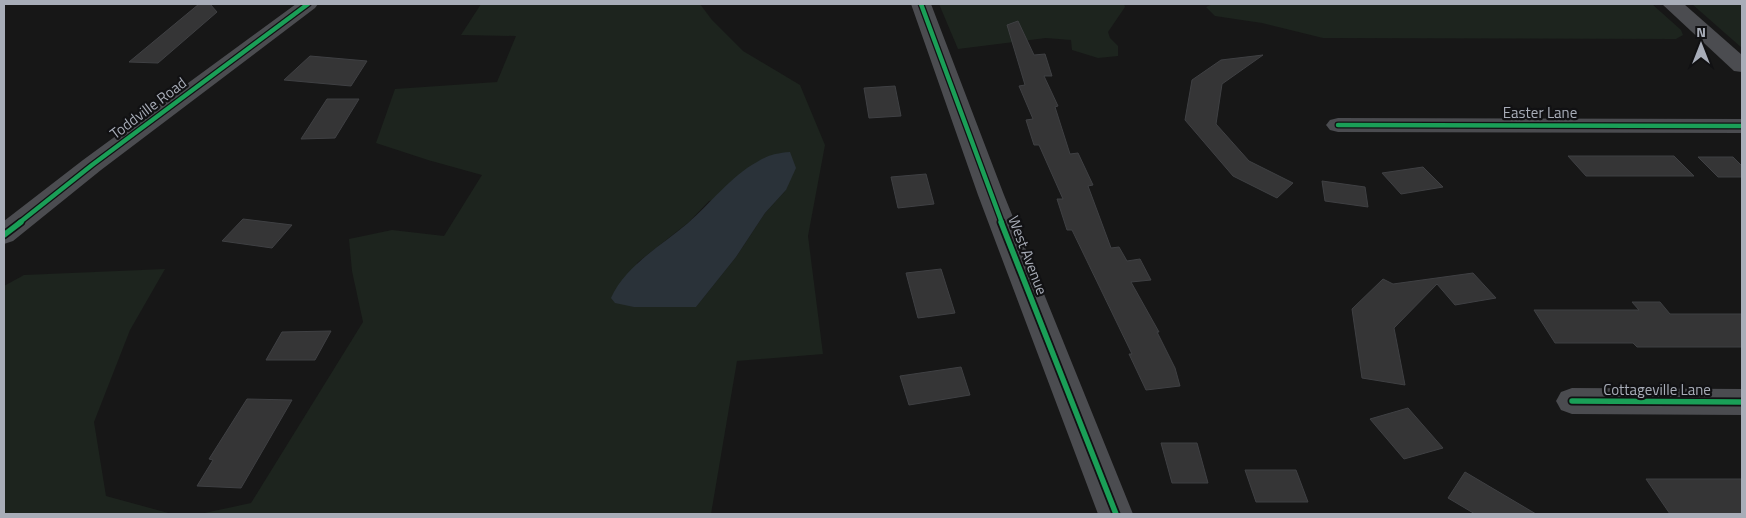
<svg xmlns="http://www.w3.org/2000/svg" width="1746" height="518" font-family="'Titillium Web',sans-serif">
<rect width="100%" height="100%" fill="#171717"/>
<!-- green -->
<g fill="#1d241e" fill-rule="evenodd">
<path d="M481,4H700L712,20L743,51L800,85L825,145L808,236L823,354L737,361L711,514H200L251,503L363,322L352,271L349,239L392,230L444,236L482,175L428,160L376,143L395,89L497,82L516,36L461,35ZM786,190L765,213L736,257L696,307H634L637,263L689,222L709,201Z"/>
<polygon points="939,4 1124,4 1125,7 1108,32 1110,38 1118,46 1118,56 1098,58 1072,50 1071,40 1046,38 958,49"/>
<polygon points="1213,4 1652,4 1681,30 1683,35 1676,39 1323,38 1262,23 1215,16 1206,7"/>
<polygon points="1692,4 1742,4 1742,48"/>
<polygon points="165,269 130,330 94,422 106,496 172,514 4,514 4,286 24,275"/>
</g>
<!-- water -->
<path fill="#2a3239" d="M790,152L796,168L786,190L765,213L736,257L696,307H634L615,303L611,298C626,265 661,246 688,223C710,204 731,176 757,162C768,155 777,153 790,152Z"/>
<!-- building -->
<g fill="#353536" stroke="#3f4043">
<polygon points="199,4 210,4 217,12 158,63 129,62"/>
<polygon points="1018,21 1034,55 1045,54 1052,76 1044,76 1058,106 1055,107 1070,154 1078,153 1093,185 1088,186 1111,248 1119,247 1127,261 1140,259 1151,280 1131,282 1159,332 1157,332 1175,368 1180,386 1146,390 1129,354 1132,354 1072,230 1067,230 1057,199 1063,199 1039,145 1034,145 1026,120 1033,119 1019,86 1025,85 1007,25"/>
<polygon points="1263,55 1222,84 1216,124 1249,161 1293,183 1277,198 1233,176 1185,120 1192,80 1221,60"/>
<polygon points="310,56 367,61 351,86 284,80"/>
<polygon points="895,86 901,116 869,118 864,88"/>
<polygon points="327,99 359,99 335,138 301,139"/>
<polygon points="1568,156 1674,156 1694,176 1586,176"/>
<polygon points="1698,157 1733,157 1742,166 1742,177 1718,177"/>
<polygon points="1423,167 1443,187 1401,194 1382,173"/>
<polygon points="926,174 934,204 898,208 891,177"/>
<polygon points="1322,181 1365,187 1368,207 1325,201"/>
<polygon points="243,219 292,225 272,248 222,241"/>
<polygon points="941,269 955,313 918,318 906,273"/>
<polygon points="1473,273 1496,298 1455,305 1437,284 1394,328 1405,385 1362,378 1352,309 1383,279 1393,284"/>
<polygon points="1632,302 1660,302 1670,314 1742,314 1742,347 1637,347 1633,343 1555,343 1534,310 1639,310"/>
<polygon points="331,331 315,360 266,360 282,332"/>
<polygon points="961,367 970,395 909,405 900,376"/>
<polygon points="247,399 292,400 241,488 197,486 213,460 209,459"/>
<polygon points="1408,408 1443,448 1404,459 1370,419"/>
<polygon points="1161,443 1197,443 1208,483 1172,483"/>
<polygon points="1245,470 1296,470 1308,502 1256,502"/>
<polygon points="1465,472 1536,514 1475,514 1448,498"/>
<polygon points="1646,479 1742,479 1742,514 1670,514"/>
</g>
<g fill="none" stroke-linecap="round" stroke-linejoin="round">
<!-- minor -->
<g fill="#4b4c50" fill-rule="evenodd">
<polygon points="296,4 318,4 315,8 101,170 13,241 4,244 4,221 83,160"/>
<polygon points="911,4 931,4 1004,195 1133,514 1098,514 978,195"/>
<polygon points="1662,4 1684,4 1742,55 1742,72 1734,71"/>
<polygon points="1338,118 1742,119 1742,133 1338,132 1330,130 1326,125 1330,120"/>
<polygon points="1572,388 1742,389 1742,415 1572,414 1561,410 1556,401 1561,392"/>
</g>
<!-- cycleway-far1 casing -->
<g stroke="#111113" stroke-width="7">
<g id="cycleway-far1">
<polyline points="921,4 1002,223"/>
<polyline points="1338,125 1742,126"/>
<polyline points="19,223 92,165 308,4"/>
</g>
</g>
<!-- cycleway casing -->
<g stroke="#111113" stroke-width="9">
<g id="cycleway">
<polyline points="1001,222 1116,514"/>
<polyline points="4,235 21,222"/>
<polyline points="1572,401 1742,402"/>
</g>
</g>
<!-- cycleway-far1 -->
<use href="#cycleway-far1" stroke="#1a9f57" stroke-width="4.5"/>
<!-- cycleway -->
<use href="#cycleway" stroke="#1a9f57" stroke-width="5.5"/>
</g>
<g text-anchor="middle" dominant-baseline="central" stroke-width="4.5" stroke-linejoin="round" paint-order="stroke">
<!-- street labels -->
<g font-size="15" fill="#a8adb8" stroke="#111113">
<text transform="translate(148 108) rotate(-37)">Toddville Road</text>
<text x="1540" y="112">Easter Lane</text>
<text transform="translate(1028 255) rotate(69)">West Avenue</text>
<text x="1657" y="389">Cottageville Lane</text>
</g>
</g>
<!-- border -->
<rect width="1746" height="518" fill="none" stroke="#a8adb8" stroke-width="10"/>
<!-- north arrow -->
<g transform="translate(1701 45)" stroke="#111113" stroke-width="4" paint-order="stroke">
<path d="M0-4L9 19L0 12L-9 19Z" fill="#a8adb8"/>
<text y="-8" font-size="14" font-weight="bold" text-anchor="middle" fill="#a8adb8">N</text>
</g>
</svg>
